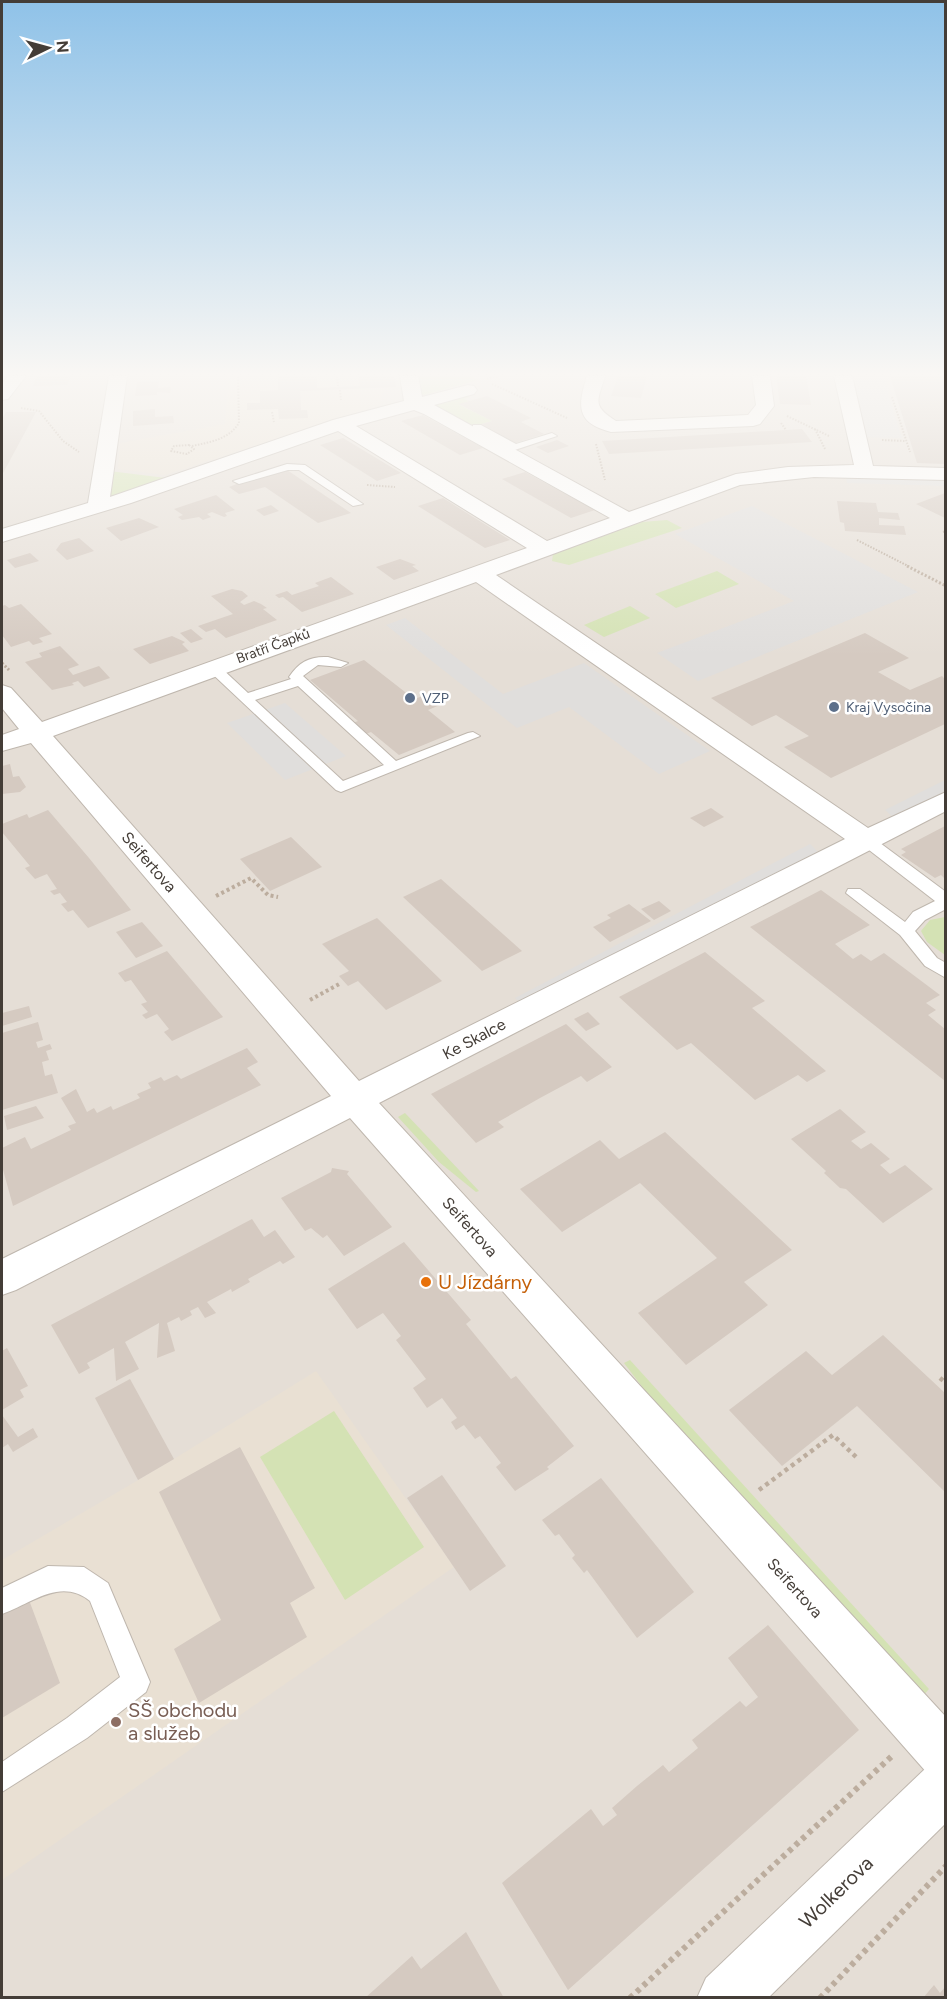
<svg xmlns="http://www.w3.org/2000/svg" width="947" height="1999" font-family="Figtree,sans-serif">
<rect width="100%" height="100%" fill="#f2ede7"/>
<!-- residential -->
<rect fill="#e5ded6" x="2" y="376" width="943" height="1621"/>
<!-- education -->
<g fill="#e9e0d3">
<polygon points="229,376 399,376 401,388 384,389 380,405 165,475 118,469 120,443 225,424"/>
<polygon points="316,1371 454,1567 2,1880 2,1560 174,1459"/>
</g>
<!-- green -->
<g fill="#d4e2b4">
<polygon points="415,376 469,376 478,380 424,395 419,393"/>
<polygon points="465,394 469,397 464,399 469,401 460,405 492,421 468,428 428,404"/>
<polygon points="109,471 166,478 110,497 107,492"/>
<polygon points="667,520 682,528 569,565 552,561 553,554 642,522"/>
<polygon points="717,571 739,584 676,608 655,594"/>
<polygon points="630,606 650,618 604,637 584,625"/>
<polygon points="945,917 946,917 945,955 927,942 921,931 930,920"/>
<polygon points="405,1113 479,1191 476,1192 439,1162 398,1117"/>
<polygon points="630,1360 929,1689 922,1697 649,1396 624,1363"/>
<polygon points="334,1411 424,1547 345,1600 260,1457"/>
</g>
<!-- parking -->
<g fill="#e0dedc">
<polygon points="848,376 885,376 890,390 887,391 902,438 866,437 855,390 852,389"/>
<polygon points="846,476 943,479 945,486 847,483"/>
<polygon points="752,506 918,592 698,681 657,653 794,601 675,534"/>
<polygon points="405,618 503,694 584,663 710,751 659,774 569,707 517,728 386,625"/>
<polygon points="285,703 346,756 285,780 227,723"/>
<polygon points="945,780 945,793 894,818 885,810"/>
<polygon points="810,844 819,853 523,1005 515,998"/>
</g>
<!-- building -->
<g fill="#d5cac1">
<polygon points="37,376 71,376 67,385 33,386"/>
<polygon points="278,376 317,376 317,388 360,386 358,376 394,376 396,387 300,391 301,410 307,410 308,418 279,419 278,409 247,410 247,403 260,403 260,391 278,390"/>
<polygon points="618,376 647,376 641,398 611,396"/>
<polygon points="776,376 806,376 811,405 780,404"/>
<polygon points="890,376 945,376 945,464 917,463"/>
<polygon points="159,381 158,388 171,387 170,393 157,392 157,395 135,396 137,382"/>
<polygon points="487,396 531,418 521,422 544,434 515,443 482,424 492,421 459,404"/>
<polygon points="155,409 155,417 173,416 174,423 133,426 133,411"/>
<polygon points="6,412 36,412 2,475 2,419"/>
<polygon points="423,415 483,448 460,455 401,421"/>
<polygon points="802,429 812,442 609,454 602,441"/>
<polygon points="343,438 401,473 377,481 320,445"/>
<polygon points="557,440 569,446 548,453 536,447"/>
<polygon points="287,470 351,513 318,523 265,487 239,494 229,487 252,478"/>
<polygon points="525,472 595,510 571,518 502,479"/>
<polygon points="945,493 945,518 916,504"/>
<polygon points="216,495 235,510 225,513 227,516 224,517 212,512 207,514 211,517 203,520 199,517 182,520 178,517 183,515 174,509"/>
<polygon points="443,498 510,540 485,548 418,506"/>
<polygon points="837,501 876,503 878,512 898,513 900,520 879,518 879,525 904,526 906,535 845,531 844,523 840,522"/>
<polygon points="271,505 279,511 264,516 256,510"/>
<polygon points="139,518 159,527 121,541 106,528"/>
<polygon points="79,538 94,551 67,560 56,550 61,543"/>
<polygon points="30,553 39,561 15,568 7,560"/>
<polygon points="400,559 416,565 412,566 419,571 394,580 376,567"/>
<polygon points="331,577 354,594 302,612 283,597 279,598 275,595 287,591 292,595 319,586 315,583"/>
<polygon points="232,589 242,591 248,596 240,602 244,605 254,601 261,604 267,608 263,609 277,620 226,638 215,629 206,632 198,626 233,614 211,596"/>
<polygon points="21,604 52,634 39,638 43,642 33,645 29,641 11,647 2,635 2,606 5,605 9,608"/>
<polygon points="191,629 203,639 191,643 180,633"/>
<polygon points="865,633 909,658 878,672 910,690 942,676 945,679 945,724 831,778 784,747 809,736 776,715 752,726 711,698"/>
<polygon points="172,636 185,642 182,644 189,651 150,664 133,649"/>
<polygon points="60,646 79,665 68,669 73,675 99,666 110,678 84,687 78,681 72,683 74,685 52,690 25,662 42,657 39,653"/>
<polygon points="364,660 414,699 426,695 440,705 428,710 455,732 399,755 371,732 366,734 353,723 358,721 310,680"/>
<polygon points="10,764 13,777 19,776 26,787 20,792 2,794 2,766"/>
<polygon points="711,808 724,817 704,827 690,818"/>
<polygon points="48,810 89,858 131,910 88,928 73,910 68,912 61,904 67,902 60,893 54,895 50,891 57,889 47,874 35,879 25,868 30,866 2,832 2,824 27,814 29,818"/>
<polygon points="945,826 945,879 941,875 935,878 901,855 906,852 901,849"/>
<polygon points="291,837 322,867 270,891 240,859"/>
<polygon points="441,879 522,951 482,971 403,897"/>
<polygon points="821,890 870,925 835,944 853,959 861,954 871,961 884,953 940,995 926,1003 936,1010 928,1015 945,1029 945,1081 750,927"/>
<polygon points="659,901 671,911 654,920 641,909"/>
<polygon points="629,904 651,921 610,942 593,927 611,918 607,915"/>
<polygon points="377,918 442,981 386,1010 358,981 348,986 339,976 349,971 322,944"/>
<polygon points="142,922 163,946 136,958 116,932"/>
<polygon points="167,951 223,1017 172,1041 164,1032 169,1029 157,1014 146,1019 142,1015 148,1012 141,1004 147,1002 131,980 125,982 118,973"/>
<polygon points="705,952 765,1001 752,1008 826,1071 807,1082 798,1075 755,1100 691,1043 677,1050 619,997"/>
<polygon points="29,1006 32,1017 2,1026 2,1013"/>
<polygon points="588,1012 600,1024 586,1031 574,1019"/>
<polygon points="38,1022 43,1040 36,1042 38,1048 50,1044 52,1049 46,1051 49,1060 42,1062 45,1076 52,1074 58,1093 2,1110 2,1033"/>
<polygon points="566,1024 612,1067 587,1082 581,1076 540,1098 498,1122 504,1127 476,1143 431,1094"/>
<polygon points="247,1048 258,1062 247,1068 261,1085 13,1206 2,1166 2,1148 25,1137 31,1149 71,1130 68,1126 76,1123 61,1098 76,1089 87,1112 94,1108 97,1113 111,1106 113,1110 140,1098 137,1094 151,1088 148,1083 161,1077 164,1081 177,1075 181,1079"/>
<polygon points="36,1106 44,1118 7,1130 4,1116"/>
<polygon points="840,1109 866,1132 851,1141 861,1149 871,1143 890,1159 880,1165 890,1174 905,1165 933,1189 883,1223 846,1189 840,1188 824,1173 826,1171 791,1139"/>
<polygon points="665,1132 792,1250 744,1282 768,1305 686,1365 638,1313 717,1258 640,1183 562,1232 520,1189 600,1140 619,1159"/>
<polygon points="332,1168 349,1171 347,1174 392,1227 344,1256 327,1235 323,1238 311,1228 305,1231 281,1198 331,1172"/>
<polygon points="252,1219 264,1237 275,1230 295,1257 283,1264 280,1261 248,1279 250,1282 232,1292 231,1289 207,1302 216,1313 205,1318 198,1307 190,1311 192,1315 181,1321 179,1317 167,1323 175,1351 157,1358 159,1323 125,1342 139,1369 116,1381 114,1348 87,1363 90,1368 79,1374 51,1325"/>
<polygon points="404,1242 471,1320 466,1324 511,1379 516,1376 574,1446 547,1467 549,1469 515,1491 496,1467 501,1463 480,1436 475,1439 464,1425 456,1430 451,1422 457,1418 442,1398 427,1408 413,1388 426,1379 396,1340 401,1336 383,1313 357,1329 328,1289"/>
<polygon points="883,1335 945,1393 945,1492 857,1406 782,1466 729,1410 806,1351 832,1375"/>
<polygon points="7,1348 28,1386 20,1390 24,1397 2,1410 2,1351"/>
<polygon points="130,1379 174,1459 138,1480 95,1398"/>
<polygon points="2,1415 18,1437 33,1428 38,1437 13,1452 8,1444 2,1448"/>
<polygon points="240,1447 315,1588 290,1603 307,1637 199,1703 174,1649 221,1620 159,1492"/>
<polygon points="442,1475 506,1566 470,1591 407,1498"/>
<polygon points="601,1478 694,1592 637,1638 587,1570 584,1573 572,1558 575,1555 559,1534 555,1536 542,1520"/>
<polygon points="29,1600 60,1683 2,1718 2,1615"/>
<polygon points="768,1625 859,1730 568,1990 502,1883 591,1809 603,1826 617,1815 612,1808 637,1786 663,1765 669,1772 698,1748 692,1740 740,1701 746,1707 758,1697 728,1658"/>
<polygon points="466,1932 504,1998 365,1998 412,1956 421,1969"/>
<polygon points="934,1985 940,1993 945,1987 945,1998 923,1998"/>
</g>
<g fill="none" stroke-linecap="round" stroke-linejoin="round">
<!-- service casing -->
<g stroke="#bfb7ae" stroke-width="2">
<g id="service">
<polygon points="473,425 481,425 516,444 552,433 557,436 503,454 498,451 506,447 473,429"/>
<polygon points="287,464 305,465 363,504 353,506 299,470 288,470 239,484 233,481"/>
<path d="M328,657L348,663L341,667L318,665L303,676L396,761L468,733L473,732L480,736L341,792L336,790L206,668L208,665H218L248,693L291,679L289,677C299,662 310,656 328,657ZM298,686L384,765L343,781L255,700Z"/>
<polygon points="866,835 872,837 946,892 946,909 925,920 915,931 937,958 946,963 946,978 925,966 900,935 846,893 848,889 860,889 905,922 913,912 935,901 860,843 858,840 860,837"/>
<path d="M48,1566L84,1567L108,1583L150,1682L146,1692L87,1738L2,1792V1762L67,1718L120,1677L90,1601C60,1577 31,1604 2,1614V1588Z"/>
</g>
</g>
<!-- minor casing -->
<g stroke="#bfb7ae" stroke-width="2">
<g id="minor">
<polygon points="8,376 26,376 8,399 2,400 2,384"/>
<path d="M109,376H127L110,497L333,420L404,401L400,376H418L422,397L468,385L474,386L477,390L474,394L434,405L629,512L736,474L788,467L854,465L834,376H852L873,466L946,468V480L814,477L740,485L496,575L868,828L946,792V811L379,1103L946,1717V1782L928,1774L350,1118L16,1290L2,1295V1259L331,1096L31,743L2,751V735L19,729L2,708V685L11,688L42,722L527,548L338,431L131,503L2,542V529L88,503ZM414,410L424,414L610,518L547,541L356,426ZM476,582L845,839L359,1081L53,736Z"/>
<path d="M587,376H605C598,401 591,405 616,421L748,415L756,405L752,376H770L774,406L760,424L753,426L611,432C575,423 578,405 587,376Z"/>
</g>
</g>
<!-- tertiary casing -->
<g stroke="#bfb7ae" stroke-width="2">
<polygon id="tertiary" points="946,1760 946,1823 768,1998 697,1998 706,1978 927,1767"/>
</g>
<!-- path-far4 -->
<g stroke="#bcad9e" stroke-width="2" stroke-dasharray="1.5 1.5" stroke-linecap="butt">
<polyline points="337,376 338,386"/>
<polyline points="487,379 498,376"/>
<polyline points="492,384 567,418"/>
<polyline points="340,390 341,400"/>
<polyline points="892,397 910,452"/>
<polyline points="21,408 39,411 63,441 79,452"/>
<polyline points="272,412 274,422"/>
<polyline points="787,416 829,436"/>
<polyline points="781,423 786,430"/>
<polyline points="815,429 825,449"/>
<polyline points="882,440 905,441"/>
<polyline points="596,444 605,480"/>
<polygon points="189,445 194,449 187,454 171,451 174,446"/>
<path d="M192,446C210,442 228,440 239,423L238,376"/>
<polyline points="367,485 395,487"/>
<polyline points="943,532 946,531"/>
<polyline points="857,540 910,567"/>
</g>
<!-- path-far3 -->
<g stroke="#bcad9e" stroke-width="3" stroke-dasharray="2 2" stroke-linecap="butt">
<polyline points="907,566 946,586"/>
<polyline points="2,663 9,670"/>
</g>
<!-- path-far2 -->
<g stroke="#bcad9e" stroke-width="4" stroke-dasharray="3 3" stroke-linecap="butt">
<polyline points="216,896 251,878 268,895 278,897"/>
<polyline points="310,1000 341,983"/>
</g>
<!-- path-far1 -->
<g stroke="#bcad9e" stroke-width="4.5" stroke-dasharray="4 4" stroke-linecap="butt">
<polyline points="940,1378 946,1383"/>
<polyline points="759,1490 833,1435 856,1457"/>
</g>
<!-- path -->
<g stroke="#bcad9e" stroke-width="6" stroke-dasharray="4.5 4.5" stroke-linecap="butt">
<polyline points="630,1998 892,1756"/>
<polyline points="820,1998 946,1866"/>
</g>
<!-- service -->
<use href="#service" fill="#fff" fill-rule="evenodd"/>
<!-- minor -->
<use href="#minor" fill="#fff" fill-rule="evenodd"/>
<!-- tertiary -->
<use href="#tertiary" fill="#fff" fill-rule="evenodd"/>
</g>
<!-- sky -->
<linearGradient id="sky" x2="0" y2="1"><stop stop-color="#8fc2e8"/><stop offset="0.57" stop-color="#f9f7f4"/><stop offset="1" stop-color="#f9f7f4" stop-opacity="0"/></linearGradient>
<rect width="947" height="656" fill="url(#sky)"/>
<!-- markers -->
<g fill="#5c6f8a" stroke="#fff" stroke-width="2">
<circle cx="410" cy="698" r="6"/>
<circle cx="834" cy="707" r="6"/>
</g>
<circle fill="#e8710a" stroke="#fff" stroke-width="2" cx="426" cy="1282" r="6"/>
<circle fill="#8d6e63" stroke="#fff" stroke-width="2" cx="116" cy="1722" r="6"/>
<g text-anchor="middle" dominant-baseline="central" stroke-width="5" stroke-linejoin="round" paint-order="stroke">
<!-- far-street labels -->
<g font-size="14" fill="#443d37" stroke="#fff">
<text transform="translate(273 646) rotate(-20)">Bratří Čapků</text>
</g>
<!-- far-service labels -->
<g font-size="14" fill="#4e5e75" stroke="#fff" text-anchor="start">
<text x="422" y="698">VZP</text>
<text x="846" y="707">Kraj Vysočina</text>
</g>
<!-- street labels -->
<g font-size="16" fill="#443d37" stroke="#fff">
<text transform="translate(149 862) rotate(49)">Seifertova</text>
<text transform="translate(474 1039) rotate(-28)">Ke Skalce</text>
<text transform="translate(470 1227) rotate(48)">Seifertova</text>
<text transform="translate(795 1588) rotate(48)">Seifertova</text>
</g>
<!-- near-food labels -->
<g font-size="20" fill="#c56008" stroke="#fff" text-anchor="start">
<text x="438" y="1282">U Jízdárny</text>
</g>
<!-- near-education labels -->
<g font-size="20" fill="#785e54" stroke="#fff" text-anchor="start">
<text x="128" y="1710">SŠ obchodu<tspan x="128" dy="23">a služeb</tspan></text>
</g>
<!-- near-street labels -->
<g font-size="20" fill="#443d37" stroke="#fff">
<text transform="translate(836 1892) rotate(-44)">Wolkerova</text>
</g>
</g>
<!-- border -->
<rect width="947" height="1999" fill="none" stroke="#443d37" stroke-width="6"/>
<!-- north arrow -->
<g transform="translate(48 48) rotate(85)" stroke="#ffffff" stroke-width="4.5" paint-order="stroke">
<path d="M0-4.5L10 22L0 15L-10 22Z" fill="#443d37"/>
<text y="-9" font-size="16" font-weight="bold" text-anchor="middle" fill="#443d37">N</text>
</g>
</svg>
